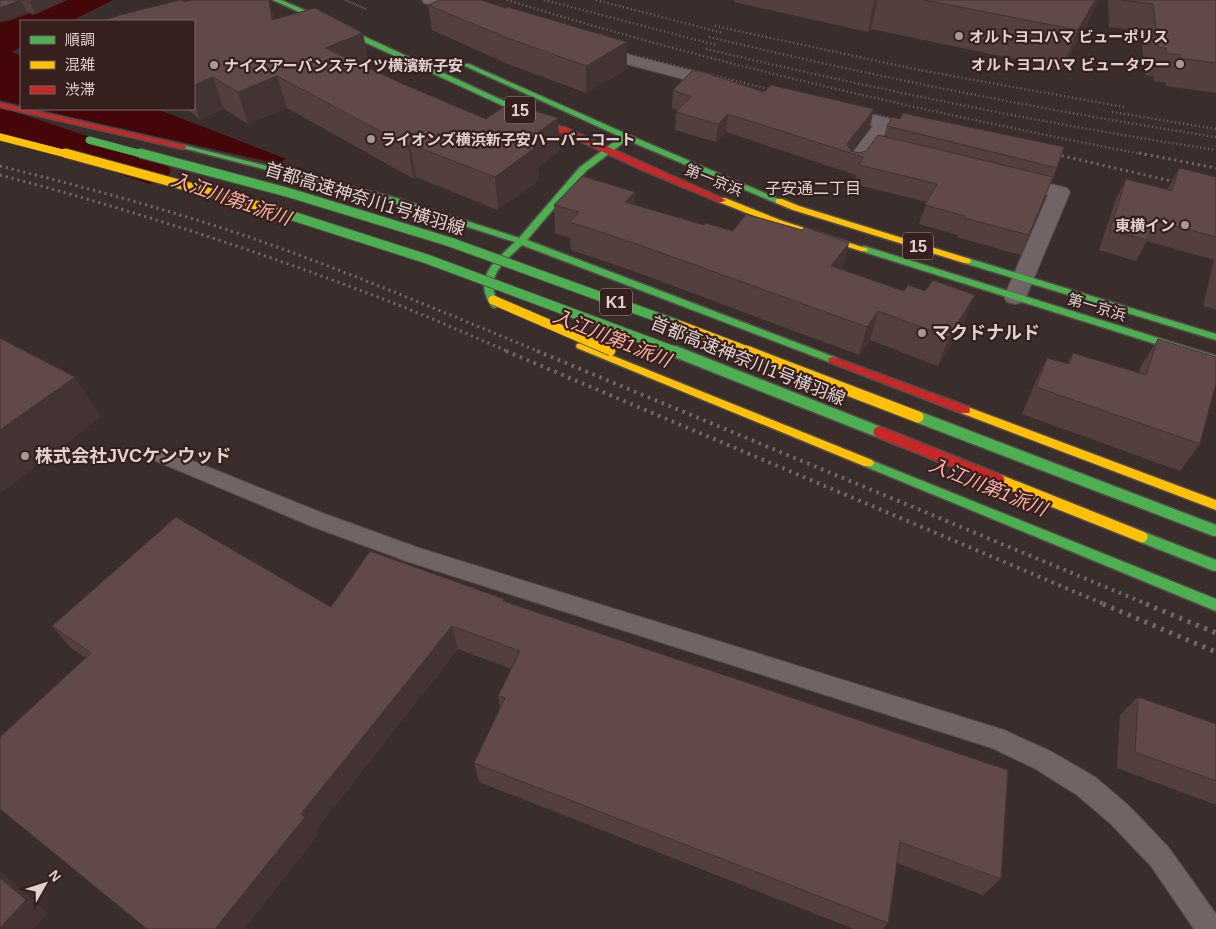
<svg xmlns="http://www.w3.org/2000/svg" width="1216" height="929" font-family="Arial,'Noto Sans JP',sans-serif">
<rect width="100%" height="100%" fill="#3a2e2d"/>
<!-- water -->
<g fill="#450609">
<polygon points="68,0 113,0 71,21 21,21 21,47 12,52 21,56 21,105 0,100 0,22 9,21 29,14 34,15"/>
<polygon points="37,109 157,109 286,159 279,164"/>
</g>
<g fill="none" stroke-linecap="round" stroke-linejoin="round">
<!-- river -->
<polygon fill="#450609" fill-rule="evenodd" points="0,107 165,162 171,171 165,180 149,184 0,133"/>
<!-- lane casing -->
<g stroke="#564c4b" stroke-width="2">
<polygon id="lane" points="163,449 325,514 419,548 1004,730 1052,752 1095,777 1129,806 1169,848 1216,914 1216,929 1194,929 1151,866 1111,824 1077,795 1034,768 992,748 409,562 311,526 156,461 154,456 156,451"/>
</g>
<!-- street casing -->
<g stroke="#564c4b" stroke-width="2">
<g id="street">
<polygon points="422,0 444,0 475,10 478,13 475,16 470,18 424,3"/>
<polygon points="590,45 731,81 734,85 731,89 725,90 584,53 582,50 584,47"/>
<polygon points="835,106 890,119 893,123 861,168 854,170 847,168 844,164 873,126 829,115 826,111 829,107"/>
<polygon points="1013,175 1067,188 1070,192 1026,297 1023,302 1015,304 1007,302 1004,297 1048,195 1006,185 1003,181 1006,177"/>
</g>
</g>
<!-- fast casing -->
<g stroke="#564c4b" stroke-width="3">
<g id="fast">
<polygon points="273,0 281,0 346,28 565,129 558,131"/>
<path d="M465,64H469L629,135L783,201L782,203H776L627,140L586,171L527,240L837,358L838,360L837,362H829L522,245C503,263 482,278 500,305L495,308L492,307C472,278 494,262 515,242L390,202L179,147L183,145L396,198L519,238L580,167L621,137L465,66Z"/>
<polygon points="864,246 1216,356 1216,363 861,251 861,247"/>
<polygon points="967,258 1216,334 1216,340 964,263 963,261"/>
<polygon points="868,459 1216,599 1216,611 864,466 862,463"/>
</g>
</g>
<!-- slow casing -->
<g stroke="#564c4b" stroke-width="3">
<g id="slow">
<polygon points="719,198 725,198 780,220 868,249 867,251 861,251 774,224 719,202"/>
<polygon points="776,199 782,199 799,206 970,259 971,261 970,263 964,263 793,210 776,203"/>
<polygon points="581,343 872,460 874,463 872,466 864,466 577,348 576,346 577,344"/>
<polygon points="965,406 1216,500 1216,510 961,413 960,410"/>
</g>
</g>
<!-- jam casing -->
<g stroke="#564c4b" stroke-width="3">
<g id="jam">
<polygon points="0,103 183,145 187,147 183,149 0,107"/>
<polygon points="558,127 564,127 726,200 722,202 719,202 640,169 558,131"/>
<polygon points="833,357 969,407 970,410 969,413 961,413 829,362 828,360 829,358"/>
</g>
</g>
<!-- path -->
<polyline stroke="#706866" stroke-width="2" stroke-dasharray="1 1" stroke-linecap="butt" points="345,0 366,9"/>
<!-- lane -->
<use href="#lane" fill="#706564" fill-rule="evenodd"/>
<!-- street -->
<use href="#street" fill="#706564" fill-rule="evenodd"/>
<!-- fast -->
<use href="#fast" fill="#4caf50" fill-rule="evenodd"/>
<!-- slow -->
<use href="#slow" fill="#ffc107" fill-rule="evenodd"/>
<!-- jam -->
<use href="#jam" fill="#c62828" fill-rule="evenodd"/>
<!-- rail-far3 -->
<g stroke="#726a68" stroke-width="2.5" stroke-dasharray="1 3" stroke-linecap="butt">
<path d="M507,0C716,65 931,113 1146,155"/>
<polyline points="544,0 716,45"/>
<polyline points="596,0 723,33"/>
<polyline points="715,26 919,70 1124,107"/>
<path d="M709,37C876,77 1046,111 1216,137"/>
<path d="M706,49C874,89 1045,124 1216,150"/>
<polyline points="612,50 780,92"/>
<polyline points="860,111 906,122"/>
<polyline points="1112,112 1216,129"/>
<polyline points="1048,153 1056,155"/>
</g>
<!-- rail-far2 -->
<g stroke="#726a68" stroke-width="3" stroke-dasharray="2 4" stroke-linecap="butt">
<polyline points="1050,153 1184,184"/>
<polyline points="1139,153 1216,168"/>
<path d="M0,166C80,186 159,207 237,233C340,268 440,311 540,352"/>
<path d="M0,175C130,209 258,251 383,299C425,315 467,334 509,352"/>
</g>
<!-- rail-far1 -->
<g stroke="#726a68" stroke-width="4" stroke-dasharray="2.5 5" stroke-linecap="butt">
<polyline points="506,351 1106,605"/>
<polyline points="537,351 1149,605"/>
</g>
<!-- rail -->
<g stroke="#726a68" stroke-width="5" stroke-dasharray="3 6" stroke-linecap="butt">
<polyline points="1103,604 1216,652"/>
<polyline points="1146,604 1216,633"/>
</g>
<!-- fast-bridge-far2 casing -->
<g stroke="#564c4b" stroke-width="8" stroke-linecap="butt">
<polyline id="fast-bridge-far2" points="89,140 145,155"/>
</g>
<!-- fast-bridge-far1 casing -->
<g stroke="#564c4b" stroke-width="11" stroke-linecap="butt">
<g id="fast-bridge-far1">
<polyline points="140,153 290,193 450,242 679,325"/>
<polyline points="274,210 427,259 677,352"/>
</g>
</g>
<!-- fast-bridge casing -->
<g stroke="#564c4b" stroke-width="14" stroke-linecap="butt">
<g id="fast-bridge">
<polyline points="674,351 879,432"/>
<polyline points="918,417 1216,531"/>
<polyline points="1142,537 1216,566"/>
</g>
</g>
<!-- slow-bridge-far2 casing -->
<g stroke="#564c4b" stroke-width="8" stroke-linecap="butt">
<polyline id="slow-bridge-far2" points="0,137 70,155"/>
</g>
<!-- slow-bridge-far1 casing -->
<g stroke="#564c4b" stroke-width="11" stroke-linecap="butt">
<g id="slow-bridge-far1">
<polyline points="65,153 274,210"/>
<polyline points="493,300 611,351"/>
<polyline points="679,325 750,352"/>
</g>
</g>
<!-- slow-bridge casing -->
<g stroke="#564c4b" stroke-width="14" stroke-linecap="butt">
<g id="slow-bridge">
<polyline points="746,351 918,417"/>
<polyline points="999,480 1142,537"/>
</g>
</g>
<!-- jam-bridge casing -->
<g stroke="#564c4b" stroke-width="14" stroke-linecap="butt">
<polyline id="jam-bridge" points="879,432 999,480"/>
</g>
<!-- fast-bridge-far2 -->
<use href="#fast-bridge-far2" stroke="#4caf50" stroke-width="7"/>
<!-- fast-bridge-far1 -->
<use href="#fast-bridge-far1" stroke="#4caf50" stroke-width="9"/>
<!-- fast-bridge -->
<use href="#fast-bridge" stroke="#4caf50" stroke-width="11"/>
<!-- slow-bridge-far2 -->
<use href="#slow-bridge-far2" stroke="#ffc107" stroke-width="7"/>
<!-- slow-bridge-far1 -->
<use href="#slow-bridge-far1" stroke="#ffc107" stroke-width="9"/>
<!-- slow-bridge -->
<use href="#slow-bridge" stroke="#ffc107" stroke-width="11"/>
<!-- jam-bridge -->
<use href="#jam-bridge" stroke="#c62828" stroke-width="11"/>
</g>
<!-- wall -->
<g fill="#533f3e">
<polygon points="0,0 65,0 35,14 27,12 0,22"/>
<polygon points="734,0 1098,0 1088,23 1062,69 871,29 868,32 734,2"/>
<polygon points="1108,0 1216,0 1216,93 1166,86 1166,83 1154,81 1153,76 1145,75 1141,31 1109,27"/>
<polygon points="184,2 275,19 369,64 364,66 403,84 560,150 538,168 539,180 498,210 416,177 414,179 287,108 248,124 224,109 200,119 186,109 194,109 194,21"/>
<polygon points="428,5 627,69 586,93 508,64 432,30"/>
<polygon points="673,90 870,127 851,151 859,153 866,151 884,136 887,126 1057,168 1053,177 1021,255 957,237 958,235 919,224 927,202 854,184 856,175 726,132 716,142 675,130 676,112 677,110 672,108"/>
<polygon points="1179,168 1216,177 1216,310 1203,306 1214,260 1147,241 1136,261 1099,250 1116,199 1126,179 1168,189"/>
<polygon points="635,192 634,205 842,269 964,323 938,366 870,340 859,355 636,272 571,250 570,238 555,233 554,205"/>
<polygon points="1158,339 1200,444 1180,471 1022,414 1034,385 1047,358 1067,364 1073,353 1139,373 1141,366"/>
<polygon points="504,599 505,602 1001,879 983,895 897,863 888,923 883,929 854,929 479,782 474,763 500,708 498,696 511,669 458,649 315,831 318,835 244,929 147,929 86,658 72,649 52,626 331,607"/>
<polygon points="1138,697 1216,724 1216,805 1117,768 1120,715"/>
</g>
<!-- shaded-wall -->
<g fill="#433332">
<polygon points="21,0 27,12 0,22 0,8"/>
<polygon points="34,0 65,0 35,14 30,2"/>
<polygon points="269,0 270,0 274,16 281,51 272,20"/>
<polygon points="874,0 878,0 871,29 868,32"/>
<polygon points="1095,0 1098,0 1088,23 1062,69 1078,30"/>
<polygon points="363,33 369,64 332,79 325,48"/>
<polygon points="627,42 627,69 586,93 586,66"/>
<polygon points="277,76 287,108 248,124 238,92"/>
<polygon points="213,77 224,109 200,119 194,102 194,85"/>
<polygon points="874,109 870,127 850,153 847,144"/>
<polygon points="728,114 726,132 716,142 718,124"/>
<polygon points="558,118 560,150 538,168 539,180 498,210 495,177 525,142"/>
<polygon points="410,144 416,177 414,179 408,146"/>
<polygon points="635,192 634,220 625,202"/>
<polygon points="849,243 842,271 831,266"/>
<polygon points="975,295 964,323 938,366 949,337"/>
<polygon points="878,311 870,340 859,355 867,327"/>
<polygon points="75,377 101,417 0,494 0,430"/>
<polygon points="452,626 458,649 315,831 318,835 244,929 215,929 301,814"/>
<polygon points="0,871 48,913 33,929 0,929"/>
</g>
<!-- building -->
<g fill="#604948" stroke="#433332">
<polygon points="0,0 34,0 30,2 21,0 0,8"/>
<polygon points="180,0 182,0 184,2 192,0 269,0 272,20 315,8 363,33 325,48 403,84 486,119 509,103 558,118 525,142 536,147 495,177 410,144 408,146 277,76 238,92 213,77 194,85 194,21 102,21 120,15"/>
<polygon points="440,0 481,0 505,8 508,7 627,42 586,66 505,37 428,5"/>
<polygon points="924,0 1095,0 1078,30"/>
<polygon points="1121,0 1216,0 1216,63 1180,58 1180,55 1167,53 1166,48 1158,47 1153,4"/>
<polygon points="692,71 700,71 764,92 771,85 874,109 847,144 851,151 859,153 866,151 878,135 1053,177 1029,235 964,218 965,216 925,205 937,184 859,165 863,157 728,114 718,124 676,112 691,97 673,90"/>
<polygon points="903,113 1064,147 1057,168 887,126 893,117 900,119"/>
<polygon points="1179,168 1216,177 1216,237 1153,220 1147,240 1110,230 1126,179 1172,191"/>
<polygon points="582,176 635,192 625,202 704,225 705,223 733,231 746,214 802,230 805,227 849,243 831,266 904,291 908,285 925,291 933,280 975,295 949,337 878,311 867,327 637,244 570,222 579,212 554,205"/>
<polygon points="0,338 75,377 0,430"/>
<polygon points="1158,339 1216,357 1216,383 1200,444 1036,387 1047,358 1069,364 1073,353 1146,375"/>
<polygon points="176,517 331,607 370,551 504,599 503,601 1008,770 1001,879 900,842 888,923 474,763 505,698 498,696 520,651 452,626 301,814 305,817 215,929 147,929 0,809 0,737 91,653 52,626"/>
<polygon points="1138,697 1216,724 1216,781 1135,752"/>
<polygon points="0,878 26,900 0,928"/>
</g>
<!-- markers -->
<g fill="#a69896" stroke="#35201e" stroke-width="2">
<circle cx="959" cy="36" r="5"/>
<circle cx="1180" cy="64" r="5"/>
<circle cx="214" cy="65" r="5"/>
<circle cx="371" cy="139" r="5"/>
<circle cx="1185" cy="225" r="5"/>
<circle cx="922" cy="333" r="5"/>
<circle cx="25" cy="456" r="5"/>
</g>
<g text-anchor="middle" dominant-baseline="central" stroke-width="4.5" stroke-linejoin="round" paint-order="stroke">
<!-- far-poi labels -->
<g font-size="15" font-weight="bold" fill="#e0d1cf" stroke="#35201e" text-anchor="start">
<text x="969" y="36">オルトヨコハマ ビューポリス</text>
<text x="1170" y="64" text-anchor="end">オルトヨコハマ ビュータワー</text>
<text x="224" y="65">ナイスアーバンステイツ横濱新子安</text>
<text x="381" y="139">ライオンズ横浜新子安ハーバーコート</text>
<text x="1175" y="225" text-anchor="end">東横イン</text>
</g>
<!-- far-street labels -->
<g font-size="15" fill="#e0d1cf" stroke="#35201e">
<text transform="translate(714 180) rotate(22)">第一京浜</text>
<text transform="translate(1097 307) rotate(17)">第一京浜</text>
</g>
<!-- shield labels -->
<g fill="#35201e" stroke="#ad9c9a" stroke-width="1">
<rect x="505" y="96.5" width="30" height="27" rx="4"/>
<rect x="903" y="232.5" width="30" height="27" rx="4"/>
<rect x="600" y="288.5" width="32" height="27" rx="4"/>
</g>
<g font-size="16" font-weight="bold" fill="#e0d1cf">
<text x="520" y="110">15</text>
<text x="918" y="246">15</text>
<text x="616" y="302">K1</text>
</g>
<!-- far-neighbourhood labels -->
<g font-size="16" fill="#e0d1cf" stroke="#35201e">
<text x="813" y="188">子安通二丁目</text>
</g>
<!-- street labels -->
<g font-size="18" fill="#e0d1cf" stroke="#35201e">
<text transform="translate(365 199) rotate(17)">首都高速神奈川1号横羽線</text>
<text transform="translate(748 361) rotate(22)">首都高速神奈川1号横羽線</text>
</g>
<!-- poi labels -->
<g font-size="18" font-weight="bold" fill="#e0d1cf" stroke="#35201e" text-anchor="start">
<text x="932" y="333">マクドナルド</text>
<text x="35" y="456">株式会社JVCケンウッド</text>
</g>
<!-- water labels -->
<g font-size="19" font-style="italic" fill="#faada5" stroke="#35201e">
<text transform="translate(231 199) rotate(19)">入江川第1派川</text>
<text transform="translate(612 338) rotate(22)">入江川第1派川</text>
<text transform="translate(988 487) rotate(22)">入江川第1派川</text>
</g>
</g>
<!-- legend -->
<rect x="20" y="20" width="175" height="90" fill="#35201e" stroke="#796765"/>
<rect x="30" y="36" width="25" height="8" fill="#4caf50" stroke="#796765"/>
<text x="65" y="45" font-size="15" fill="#e0d1cf">順調</text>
<rect x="30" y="61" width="25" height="8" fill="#ffc107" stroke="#796765"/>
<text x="65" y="70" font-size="15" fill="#e0d1cf">混雑</text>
<rect x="30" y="86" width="25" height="8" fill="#c62828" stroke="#796765"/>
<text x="65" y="95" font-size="15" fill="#e0d1cf">渋滞</text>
<!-- north arrow -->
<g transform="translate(45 884) rotate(51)" stroke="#35201e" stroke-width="4" paint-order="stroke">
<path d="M0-4L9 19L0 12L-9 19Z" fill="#e0d1cf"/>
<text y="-8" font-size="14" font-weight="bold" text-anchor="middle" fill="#e0d1cf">N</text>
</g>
</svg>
